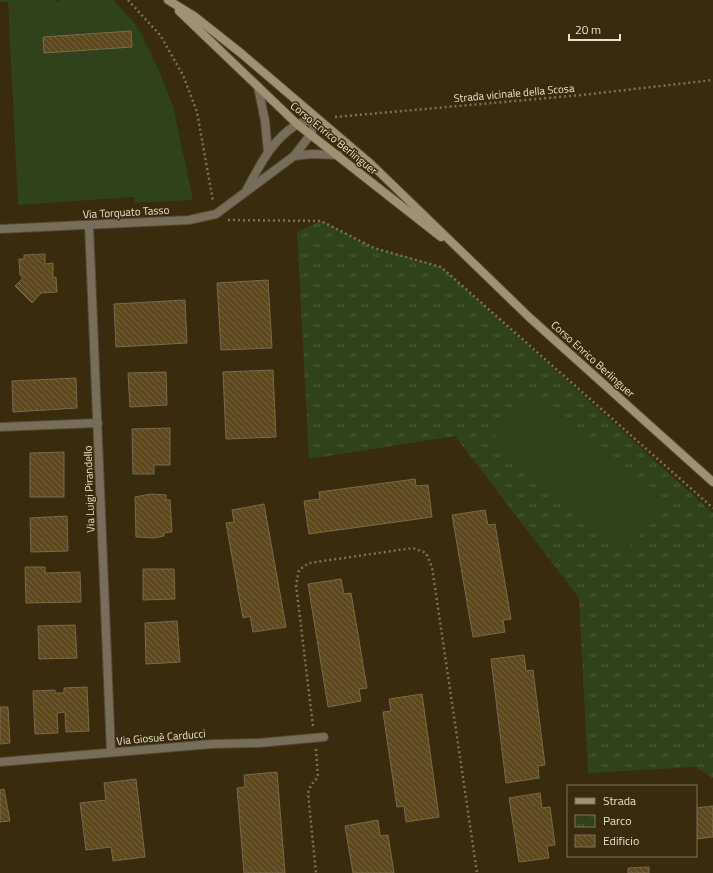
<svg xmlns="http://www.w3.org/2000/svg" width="713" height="873" font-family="'Titillium Web',sans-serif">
<defs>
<pattern id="park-tufts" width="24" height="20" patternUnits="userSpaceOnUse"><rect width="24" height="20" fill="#2f421c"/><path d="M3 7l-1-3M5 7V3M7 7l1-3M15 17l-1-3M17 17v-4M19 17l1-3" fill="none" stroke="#4d5d3c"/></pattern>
<pattern id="building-back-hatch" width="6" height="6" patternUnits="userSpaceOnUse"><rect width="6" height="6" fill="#5d491d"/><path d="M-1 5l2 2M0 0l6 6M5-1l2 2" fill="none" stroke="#74633d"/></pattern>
</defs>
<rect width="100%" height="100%" fill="#392b0d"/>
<!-- park -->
<polygon fill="url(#park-tufts)" points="321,221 374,248 441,267 713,513 713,778 695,767 588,773 579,598 455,436 309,459 297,232"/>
<!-- pitch -->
<g fill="#2f421c">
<polygon points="0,0 54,0 57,2 59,0 113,0 137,26 158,68 173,106 193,200 135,203 134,197 18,205 8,2 0,2"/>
<polygon points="534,393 664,508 625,552 495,436"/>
</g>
<!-- building -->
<g fill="url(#building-back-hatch)" stroke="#7a6a4b">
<polygon points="131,31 132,47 44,53 43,37"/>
<polygon points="45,254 45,264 53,263 53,278 56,277 57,292 41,293 32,303 15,286 23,278 20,275 19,259 24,259 24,255"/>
<polygon points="268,280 272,348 221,350 217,283"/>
<polygon points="185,300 187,343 116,347 114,304"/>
<polygon points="273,370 276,437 226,439 223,372"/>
<polygon points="166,372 167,405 130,407 128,373"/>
<polygon points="76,378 77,408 13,412 12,381"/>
<polygon points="170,428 170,465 154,465 154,474 133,474 132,429"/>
<polygon points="64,452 64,497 30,497 30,453"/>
<polygon points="415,479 416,486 428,485 432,517 309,534 304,501 320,499 319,492"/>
<polygon points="151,494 166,495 166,500 170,500 172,532 164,533 164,536 154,538 136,537 135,497"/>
<polygon points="264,504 286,627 253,632 250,616 243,618 226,523 234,522 232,510"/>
<polygon points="485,510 488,525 495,524 511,619 503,620 505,632 473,637 452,515"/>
<polygon points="67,516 68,551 31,552 30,518"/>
<polygon points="25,567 45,567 45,573 80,572 81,602 26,603"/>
<polygon points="143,569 174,569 175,599 143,600"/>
<polygon points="341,579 344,594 351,593 367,688 359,689 361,701 328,707 308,584"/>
<polygon points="177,621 180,662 146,664 145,623"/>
<polygon points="75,625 77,658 39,659 38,626"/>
<polygon points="524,655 526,671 533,670 545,765 538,766 539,778 506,783 491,659"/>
<polygon points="87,687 89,731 66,732 65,712 57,713 58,733 35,734 33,691 55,690 55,693 64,693 64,688"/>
<polygon points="422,694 439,817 406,822 404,806 397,807 383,712 391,711 389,699"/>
<polygon points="0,707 8,707 10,743 0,744"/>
<polygon points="277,772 285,873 244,873 237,788 245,787 244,775"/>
<polygon points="136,779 145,857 113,861 111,847 86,850 80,803 106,800 104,783"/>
<polygon points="4,789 10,821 0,822 0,790"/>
<polygon points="540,793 542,808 550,807 555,845 547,846 549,858 519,862 509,798"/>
<polygon points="713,806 713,837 696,839 696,808"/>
<polygon points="378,820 380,836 388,835 394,873 353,873 345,826"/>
<polygon points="649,867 649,873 628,873 628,868"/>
</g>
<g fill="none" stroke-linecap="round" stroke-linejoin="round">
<!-- street casing -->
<g stroke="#55482c" stroke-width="10">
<g id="street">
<polyline points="258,87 265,121 268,152"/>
<polyline points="294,156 311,154 338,155"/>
<path d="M247,189C260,165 272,140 296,125C301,122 310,121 316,119"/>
<polyline points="89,225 111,752"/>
<polyline points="0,229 189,220 216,214 294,156 311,134 316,119"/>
<polyline points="0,427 98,423"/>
<polyline points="0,762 212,744 259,743 324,737"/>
</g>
</g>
<!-- secondary casing -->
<g stroke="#55482c" stroke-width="10">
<g id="secondary">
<polyline points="168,0 194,16 242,54 371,164 530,318 713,482"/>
<polyline points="179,11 297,124 441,237"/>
</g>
</g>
<!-- path -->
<g stroke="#7d7158" stroke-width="2.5" stroke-dasharray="2 3" stroke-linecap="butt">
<polyline points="128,0 160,35 183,75 197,112 213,201"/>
<polyline points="335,117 582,95 713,80"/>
<polyline points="228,220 321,221 374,248 441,267 713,508"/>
<polyline points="313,726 296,585 299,570 309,563 413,548 426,553 432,567 477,873"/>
<polyline points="316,749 318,777 311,785 308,793 316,873"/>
</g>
<!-- street -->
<use href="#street" stroke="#766e5b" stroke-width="8"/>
<!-- secondary -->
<use href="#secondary" stroke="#9f9274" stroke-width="8"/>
</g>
<g text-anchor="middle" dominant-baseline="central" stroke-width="3" stroke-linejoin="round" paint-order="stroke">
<!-- street labels -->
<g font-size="11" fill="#e9e0cf" stroke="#392b0d">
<text transform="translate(514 93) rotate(-5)">Strada vicinale della Scosa</text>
<text transform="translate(334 138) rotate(39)">Corso Enrico Berlinguer</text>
<text transform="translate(126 212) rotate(-3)">Via Torquato Tasso</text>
<text transform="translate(593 359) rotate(42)">Corso Enrico Berlinguer</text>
<text transform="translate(89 489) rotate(-92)">Via Luigi Pirandello</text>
<text transform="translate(161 737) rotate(-5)">Via Giosuè Carducci</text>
</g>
</g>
<!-- legend -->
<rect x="567" y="785" width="130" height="72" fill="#392b0d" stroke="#7f735b"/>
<rect x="575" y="798" width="20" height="6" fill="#9f9274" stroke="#7f735b"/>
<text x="603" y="805" font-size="12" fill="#e9e0cf">Strada</text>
<rect x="575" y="815" width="20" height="12" fill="url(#park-tufts)" stroke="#7f735b"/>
<text x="603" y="825" font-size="12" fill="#e9e0cf">Parco</text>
<rect x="575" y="835" width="20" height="12" fill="url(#building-back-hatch)" stroke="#7f735b"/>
<text x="603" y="845" font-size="12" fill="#e9e0cf">Edificio</text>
<!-- scale -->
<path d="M569 34v6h51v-6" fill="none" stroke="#e9e0cf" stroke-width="2"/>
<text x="575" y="34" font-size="12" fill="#e9e0cf" stroke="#392b0d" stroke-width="3" paint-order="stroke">20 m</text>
</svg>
